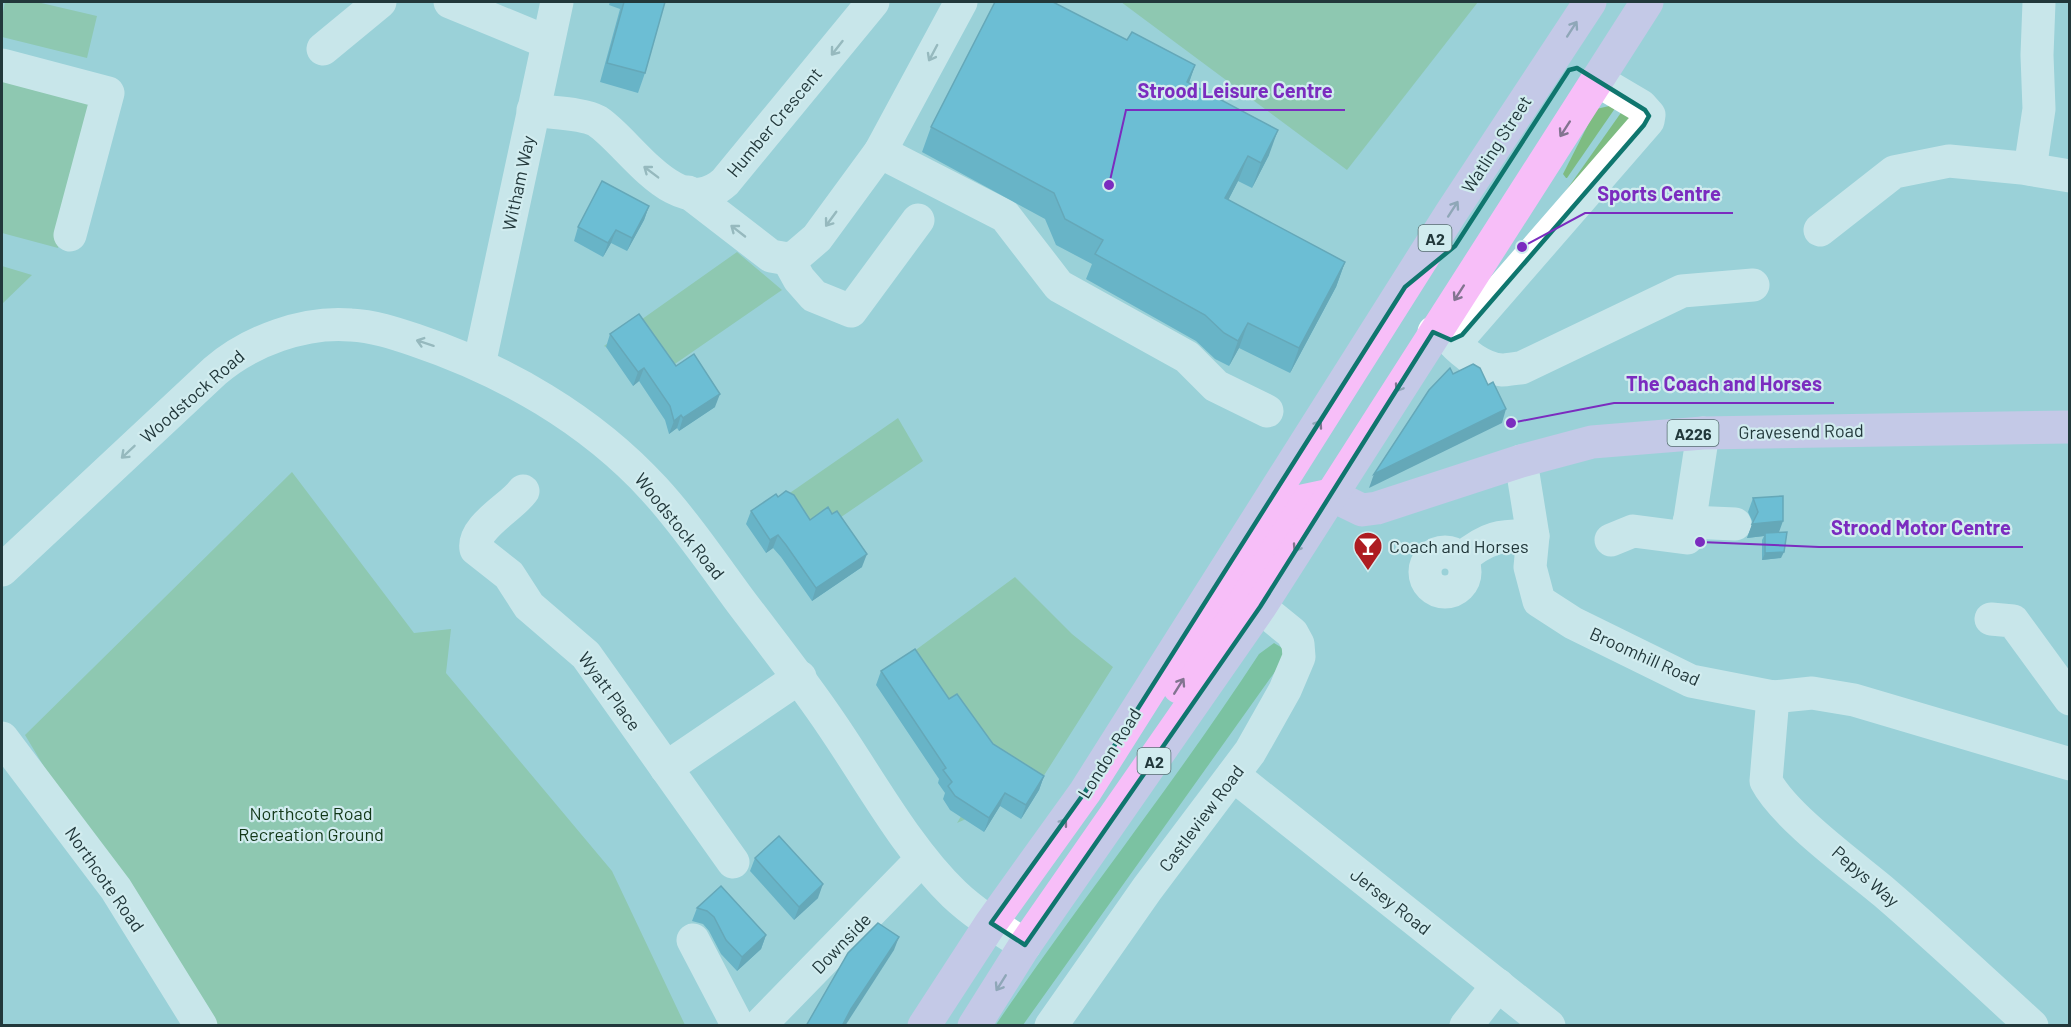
<svg xmlns="http://www.w3.org/2000/svg" width="2071" height="1027" font-family="Barlow,sans-serif">
<rect width="100%" height="100%" fill="#9ad1d8"/>
<!-- green -->
<g fill="#7ebc82">
<polygon points="5,2 37,2 97,16 87,58 2,37 2,17"/>
<polygon points="1121,2 1478,2 1347,170"/>
<polygon points="2,78 97,103 58,248 2,233"/>
<polygon points="1618,104 1567,178 1566,178 1563,174 1596,109"/>
<polygon points="1625,107 1633,117 1558,202"/>
<polygon points="737,252 782,290 656,377 634,327 606,347 604,346"/>
<polygon points="2,266 32,275 2,304"/>
<polygon points="898,418 923,461 828,526 803,534 771,506"/>
<polygon points="292,472 414,633 451,629 446,673 612,871 685,1025 199,1025 25,735"/>
<polygon points="1015,577 1072,634 1113,667 1036,788 957,823 963,813 883,674"/>
</g>
<!-- forest -->
<path fill="#55b05f" d="M1274,643L1289,652L1023,1025L995,1026C1081,900 1176,781 1259,654Z"/>
<g fill="none" stroke-linecap="round" stroke-linejoin="round">
<!-- minor -->
<g stroke="#fff" stroke-width="33">
<polyline points="450,2 547,42"/>
<polyline points="323,49 380,2"/>
<polyline points="2,65 108,93 70,235"/>
<path d="M533,110C550,113 583,113 597,121C630,142 677,225 725,182L873,2"/>
<polyline points="880,152 1005,216 1059,286 1187,357 1216,386 1267,411"/>
<polyline points="2030,169 2039,109 2037,55 2039,2"/>
<polyline points="688,192 771,256 788,259 796,256 817,238 880,152 961,2"/>
<polyline points="1820,230 1894,172 1949,161 2022,168 2070,176"/>
<polyline points="788,259 799,279 814,296 851,311 918,220"/>
<polyline points="1434,332 1451,340 1462,335 1648,121 1649,115 1641,106 1597,80"/>
<path d="M1451,340C1463,353 1483,369 1502,370C1508,370 1515,368 1521,368L1682,291L1753,285"/>
<polyline points="479,365 557,2"/>
<polyline points="1521,461 1533,536 1530,567 1539,601 1573,623 1691,681 1773,697 1812,693 1854,700 2070,764"/>
<path d="M523,491C512,507 472,527 476,549L509,575L529,606L586,655L733,862"/>
<polyline points="1689,522 1735,524"/>
<polyline points="1611,540 1633,531 1687,538 1703,433"/>
<circle cx="1445" cy="572" r="20"/>
<path d="M1461,559C1487,537 1500,535 1533,536"/>
<path d="M2,570L215,371C250,341 304,321 351,325C373,326 394,333 415,340C504,370 590,419 654,489C686,524 713,564 741,602C772,643 803,682 832,725C869,779 907,849 954,894C975,914 1000,929 1025,945"/>
<polyline points="1991,619 2013,621 2070,699"/>
<path d="M1773,697L1766,781C1784,816 1853,866 1885,893C1935,936 1983,981 2032,1026"/>
<polyline points="2,738 116,889 201,1026"/>
<polyline points="666,768 800,677"/>
<polyline points="1233,775 1549,1026"/>
<polyline points="693,940 738,1026"/>
<polyline points="759,1026 922,859"/>
<polyline points="1051,1026 1147,889 1250,752 1285,690 1299,657 1298,644 1292,633 1260,607"/>
<polyline points="1466,1026 1498,985"/>
</g>
<!-- major -->
<g stroke="#f7bef8" stroke-width="33">
<polyline points="1331,495 1362,510 1377,508 1521,461 1592,442 1703,433 2070,427"/>
<polyline points="1179,687 1298,502 1331,495"/>
<polyline points="924,1026 991,923 1085,792 1451,213 1590,2"/>
<polyline points="974,1026 1025,945 1260,607 1647,2"/>
</g>
</g>
<!-- wall -->
<g fill="#2c90b2">
<polygon points="610,2 665,2 645,73 638,93 600,82 620,9 609,5"/>
<polygon points="1127,40 1195,65 1189,83 1269,155 1252,188 1238,181 1228,200 1345,262 1336,287 1290,373 1239,348 1229,366 1215,359 1196,341 1086,279 1092,264 1056,245 1045,219 922,152 931,127"/>
<polygon points="649,206 644,220 627,251 611,243 603,257 574,241 578,227"/>
<polygon points="610,334 676,366 715,407 679,431 677,428 669,434 665,420 639,381 633,386 606,347"/>
<polygon points="778,497 810,520 862,567 812,601 781,557 773,548 766,553 746,524 751,511"/>
<polygon points="1753,498 1779,532 1781,558 1762,560 1762,540 1764,536 1747,538 1753,523 1748,512"/>
<polygon points="881,671 949,699 993,744 1044,776 1039,790 1021,819 1000,806 984,832 950,810 943,799 945,793 938,783 939,779 876,685"/>
<polygon points="755,858 818,898 794,920 750,871"/>
<polygon points="721,886 766,935 761,949 737,971 721,954 709,931 703,924 692,921 697,908"/>
</g>
<!-- shaded-wall -->
<g fill="#247591">
<polygon points="1195,65 1186,91 1187,82"/>
<polygon points="1278,130 1269,155 1252,188 1261,163"/>
<polygon points="1248,156 1238,181 1216,224 1225,198"/>
<polygon points="649,206 644,220 627,251 632,238"/>
<polygon points="616,230 611,243 603,257 608,243"/>
<polygon points="1345,262 1336,287 1290,373 1299,348"/>
<polygon points="1248,323 1239,348 1229,366 1238,341"/>
<polygon points="644,368 639,381 633,386 638,372"/>
<polygon points="720,394 715,407 679,431 683,418"/>
<polygon points="1506,409 1502,423 1369,488 1374,474"/>
<polygon points="681,415 677,428 669,434 674,421"/>
<polygon points="1783,521 1778,535 1765,533 1764,536 1747,538 1752,524"/>
<polygon points="778,535 773,548 766,553 770,540"/>
<polygon points="1784,552 1781,558 1762,560 1765,553"/>
<polygon points="867,554 862,567 812,601 816,588"/>
<polygon points="1044,776 1039,790 1021,819 1026,805"/>
<polygon points="1005,793 1000,806 984,832 989,818"/>
<polygon points="823,884 818,898 794,920 799,907"/>
<polygon points="766,935 761,949 737,971 742,957"/>
<polygon points="899,937 894,950 845,1026 842,1026 851,1009"/>
</g>
<!-- building -->
<g fill="#33a7cf" stroke="#247591" stroke-width="1.5">
<polygon points="624,2 665,2 645,73 607,63"/>
<polygon points="995,2 1053,2 1127,40 1132,32 1195,65 1187,82 1278,130 1261,163 1248,156 1225,198 1345,262 1299,348 1248,323 1238,341 1224,333 1205,315 1095,254 1103,240 1065,219 1054,193 931,127"/>
<polygon points="602,181 649,206 632,238 616,230 608,243 578,227"/>
<polygon points="639,314 676,366 694,354 720,394 683,418 681,415 674,421 670,406 644,368 638,372 610,334"/>
<polygon points="1473,364 1480,368 1488,385 1493,382 1506,409 1374,474 1429,390 1450,368 1453,374"/>
<polygon points="786,491 794,495 810,520 828,507 832,514 837,511 867,554 816,588 786,545 778,535 770,540 751,511 776,494 778,497"/>
<polygon points="1783,496 1783,521 1752,524 1758,512 1753,498"/>
<polygon points="1787,532 1784,552 1765,553 1765,533"/>
<polygon points="915,649 949,699 957,694 993,744 1044,776 1026,805 1005,793 989,818 955,796 948,786 952,782 943,770 946,768 881,671"/>
<polygon points="779,836 823,884 799,907 755,858"/>
<polygon points="721,886 766,935 742,957 726,940 714,917 707,911 697,908"/>
<polygon points="878,923 899,937 851,1009 842,1026 806,1026 848,953"/>
</g>
<!-- one-way arrows -->
<defs><path id="oneway-shaft" d="M-6 0H5M1.5-3L5.5 0L1.5 3" fill="none" stroke-width="1.6" stroke-linecap="round" stroke-linejoin="round" transform="scale(1.5)"/></defs>
<g stroke="#827490">
<use href="#oneway-shaft" transform="translate(1572 29) rotate(-57)"/>
<use href="#oneway-shaft" transform="translate(1565 129) rotate(123)"/>
<use href="#oneway-shaft" transform="translate(1453 209) rotate(-57)"/>
<use href="#oneway-shaft" transform="translate(1459 293) rotate(123)"/>
<use href="#oneway-shaft" transform="translate(1401 384) rotate(122)"/>
<use href="#oneway-shaft" transform="translate(1316 428) rotate(-57)"/>
<use href="#oneway-shaft" transform="translate(1299 544) rotate(122)"/>
<use href="#oneway-shaft" transform="translate(1179 686) rotate(-58)"/>
<use href="#oneway-shaft" transform="translate(1061 826) rotate(-54)"/>
<use href="#oneway-shaft" transform="translate(1001 983) rotate(122)"/>
</g>
<g stroke="#909c9d">
<use href="#oneway-shaft" transform="translate(837 48) rotate(128)"/>
<use href="#oneway-shaft" transform="translate(933 53) rotate(118)"/>
<use href="#oneway-shaft" transform="translate(651 172) rotate(-143)"/>
<use href="#oneway-shaft" transform="translate(831 219) rotate(126)"/>
<use href="#oneway-shaft" transform="translate(738 231) rotate(-142)"/>
<use href="#oneway-shaft" transform="translate(425 343) rotate(-162)"/>
<use href="#oneway-shaft" transform="translate(128 452) rotate(137)"/>
</g>
<!-- marked area -->
<path d="M0 0H2071V1027H0ZM1577,68L1645,110L1649,116L1644,125L1462,335L1451,340L1433,332L1260,607L1025,945L991,923L1085,792L1405,287L1455,246L1569,70Z" fill="#9ad1d8" fill-opacity=".55" fill-rule="evenodd"/>
<path fill="none" stroke="#0f766e" stroke-width="4.5" stroke-linejoin="round" d="M1577,68L1645,110L1649,116L1644,125L1462,335L1451,340L1433,332L1260,607L1025,945L991,923L1085,792L1405,287L1455,246L1569,70Z"/>
<!-- icons -->
<defs>
<g id="bar-pin" transform="scale(1.5)"><path d="M0 17L-7.5 6A9.5 9.5 0 1 1 7.5 6Z" fill="#ae1c21" stroke="#d1ecef"/><path d="M-6-5H6L.8 .8V4.5H3.5V6h-7V4.5H-.8V.8Z" fill="#fff"/></g>
</defs>
<g fill-rule="evenodd">
<use href="#bar-pin" x="1368" y="546"/>
</g>
<g text-anchor="middle" dominant-baseline="central" stroke-width="4.5" stroke-linejoin="round" paint-order="stroke">
<!-- shield labels -->
<g fill="#d1ecef" stroke="#566e71" stroke-width="1.5">
<rect x="1418.5" y="225" width="33" height="26" rx="4.5"/>
<rect x="1667.5" y="420" width="51" height="26" rx="4.5"/>
<rect x="1137.5" y="748" width="33" height="26" rx="4.5"/>
</g>
<g font-size="16" font-weight="bold" fill="#22383b">
<text x="1435" y="238">A2</text>
<text x="1693" y="433">A226</text>
<text x="1154" y="761">A2</text>
</g>
<!-- street labels -->
<g font-size="18" fill="#22383b" stroke="#d1ecef">
<text transform="translate(774 122) rotate(-50)">Humber Crescent</text>
<text transform="translate(1496 144) rotate(-57)">Watling Street</text>
<text transform="translate(518 183) rotate(-78)">Witham Way</text>
<text transform="translate(192 396) rotate(-41)">Woodstock Road</text>
<text transform="translate(1801 431) rotate(-1)">Gravesend Road</text>
<text transform="translate(680 526) rotate(51)">Woodstock Road</text>
<text transform="translate(1645 656) rotate(24)">Broomhill Road</text>
<text transform="translate(610 691) rotate(54)">Wyatt Place</text>
<text transform="translate(1109 753) rotate(-58)">London Road</text>
<text transform="translate(1201 818) rotate(-53)">Castleview Road</text>
<text transform="translate(1866 876) rotate(41)">Pepys Way</text>
<text transform="translate(105 879) rotate(55)">Northcote Road</text>
<text transform="translate(1391 901) rotate(38)">Jersey Road</text>
<text transform="translate(841 943) rotate(-46)">Downside</text>
</g>
<!-- poi labels -->
<g font-size="18" fill="#22383b" stroke="#d1ecef" text-anchor="start">
<text x="1389" y="546">Coach and Horses</text>
</g>
<!-- park labels -->
<g font-size="18" fill="#123717" stroke="#d1ecef">
<text x="311" y="813">Northcote Road<tspan x="311" dy="21">Recreation Ground</tspan></text>
</g>
</g>
<!-- callouts -->
<path fill="none" stroke="#7b2cbf" stroke-width="2" d="M1109 185L1126 110H1345M1522 247L1585 213H1733M1511 423L1614 403H1834M1700 542L1819 547H2023"/>
<g fill="#7b2cbf" stroke="#d1ecef" stroke-width="2">
<circle cx="1109" cy="185" r="6"/>
<circle cx="1522" cy="247" r="6"/>
<circle cx="1511" cy="423" r="6"/>
<circle cx="1700" cy="542" r="6"/>
</g>
<g font-size="20" text-anchor="middle" font-weight="bold" fill="#7b2cbf" stroke="#d1ecef" stroke-width="4.5" stroke-linejoin="round" paint-order="stroke">
<text x="1235" y="98">Strood Leisure Centre</text>
<text x="1659" y="201">Sports Centre</text>
<text x="1724" y="391">The Coach and Horses</text>
<text x="1921" y="535">Strood Motor Centre</text>
</g>
<!-- border -->
<rect width="2071" height="1027" fill="none" stroke="#22383b" stroke-width="6"/>
</svg>
